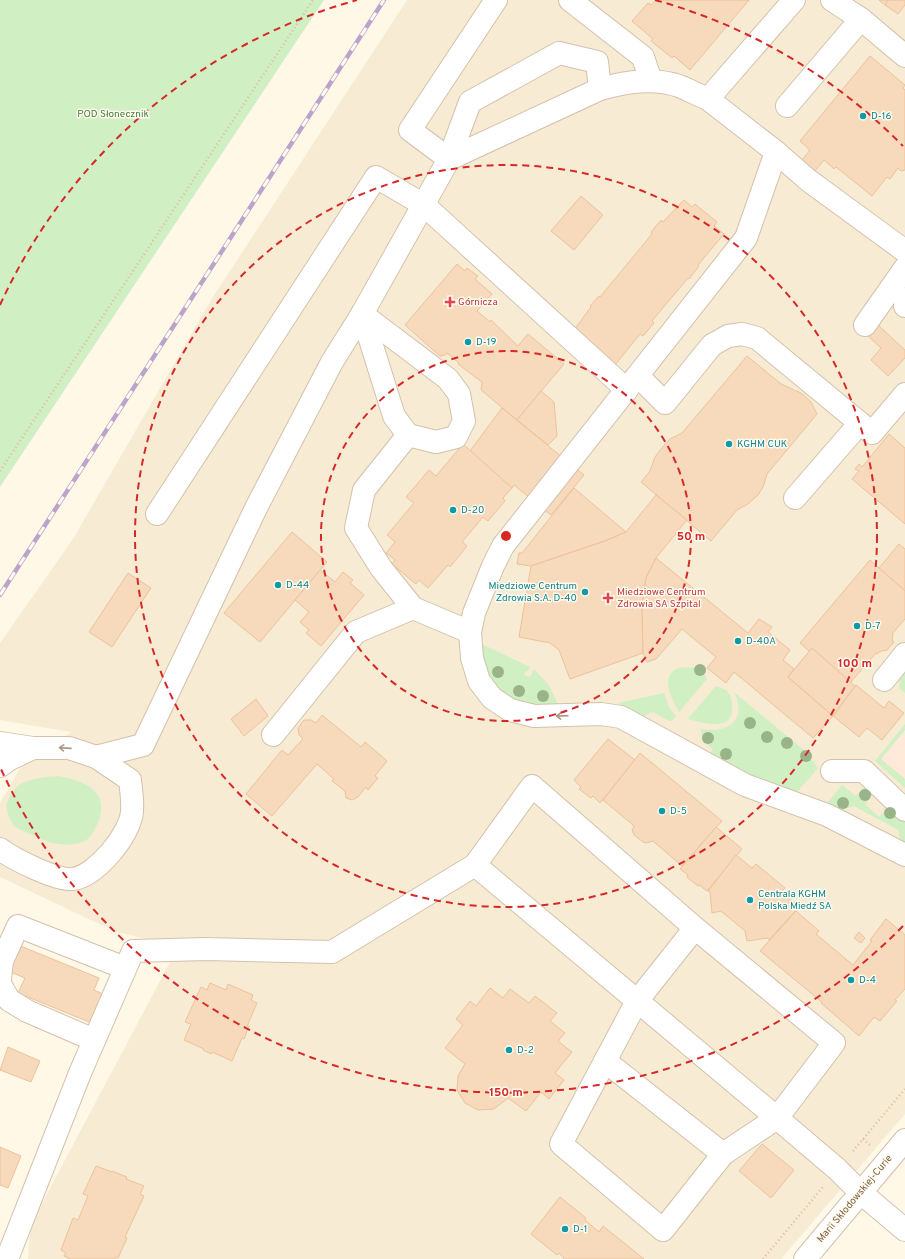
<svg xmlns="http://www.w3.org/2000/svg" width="905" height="1259" font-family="Overpass,sans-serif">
<rect width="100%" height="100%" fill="#fff8e7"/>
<!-- residential -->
<polygon fill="#f7ebd4" points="407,0 905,0 905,1114 781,1259 28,1259 30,1226 178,947 114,931 0,877 0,803 20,768 71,732 0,720 0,643 73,539 211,300"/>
<!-- commercial -->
<polygon fill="#ffeada" points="905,724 905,788 875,761"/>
<!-- green -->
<g fill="#d0efc3">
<polygon points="0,0 324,0 0,487"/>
<polygon points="482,644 530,667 527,672 525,671 524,675 530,677 534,669 548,684 558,704 530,704 517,702 501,693 483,670"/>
<path d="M683,667L701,668L707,679L679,712C671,698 657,672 683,667Z"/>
<polygon points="905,669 905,693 899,688 900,676"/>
<path d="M716,686C719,688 725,688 727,691C731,695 733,703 732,709C732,732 702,723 688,719Z"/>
<path d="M734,692L805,751L818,768L797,792L761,782L709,756L713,749L702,741L701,729C728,734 748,720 734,692Z"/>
<polygon points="664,693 670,709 676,716 672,721 667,720 653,712 642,717 618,703"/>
<polygon points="905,724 905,730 881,759 905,779 905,788 875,761"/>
<path d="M58,776C87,781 113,793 96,827C93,833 89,840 82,842C66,848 49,843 35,836C15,828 10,827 6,805C9,799 12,790 18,786C29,778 46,777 58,776Z"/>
<polygon points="842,785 856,796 865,786 874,793 865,804 879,817 888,807 905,817 905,845 901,842 898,830 854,806 842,810 828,802"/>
</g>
<!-- building -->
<g fill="#f7dabb" stroke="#ecc29a">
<polygon points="656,0 749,0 690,70 674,56 672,58 651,41 653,39 632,21 648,3 651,5"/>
<polygon points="879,0 888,0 885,5"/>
<polygon points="888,0 905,0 905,5 898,14 885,5"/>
<polygon points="870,56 905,85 903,88 905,90 905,170 901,171 898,168 890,179 887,177 872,196 836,167 834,169 824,160 815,171 802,160 810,150 800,141"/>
<polygon points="581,196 603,215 574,250 551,231"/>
<polygon points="684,200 692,207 695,204 717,222 714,226 724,234 698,265 699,266 689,279 688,278 652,321 654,323 643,336 640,334 615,365 574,330 591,307 590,306 599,296 600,297 652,234 651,232 661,220 663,222"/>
<polygon points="457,264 465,271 467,268 478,276 475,279 492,294 477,311 490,322 491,320 518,346 528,334 564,364 517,420 481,390 482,382 458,364 459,363 447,353 445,355 440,356 405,325"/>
<polygon points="878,325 905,350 905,358 888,376 871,360 881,348 868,336"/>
<polygon points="747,356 781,384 801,393 811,402 817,414 767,474 763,487 758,495 748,504 737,510 711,541 641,482 650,471 655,457 661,449 670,439 682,433"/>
<polygon points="541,391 554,402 557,436 548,445 517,420"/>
<polygon points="502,408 584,475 551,515 514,485 512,488 470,451"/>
<polygon points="889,434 905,448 905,524 852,479 859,471 855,469 859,464 862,467"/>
<polygon points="463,444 512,488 503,498 505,501 488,521 483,517 462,542 467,546 450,567 448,565 428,588 419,580 416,584 392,564 395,560 386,553 395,542 387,535 414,503 406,497 429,470 436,476"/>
<polygon points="574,488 626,532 605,541 531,566 517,564 519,553 522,553"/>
<polygon points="656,495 687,520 656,558 646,578 642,606 643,653 570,679 559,650 550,643 519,637 531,566 605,541 626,532"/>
<polygon points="292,532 327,562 260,642 224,613"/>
<polygon points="899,544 905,549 905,591 879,568"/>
<polygon points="656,558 748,633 759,619 772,627 768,632 790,650 783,660 794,669 788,677 833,716 813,738 734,672 726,683 707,668 716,657 682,629 656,659 647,662 643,653 642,606 646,578"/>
<polygon points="870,560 905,591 905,619 892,634 893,634 892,641 894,642 886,651 885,650 879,652 877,654 876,653 850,683 812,648 809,651 800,643"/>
<polygon points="320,570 335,582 343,572 353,580 350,583 364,595 321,646 306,633 309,630 300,622 309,612 295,600"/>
<polygon points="128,573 151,588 112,647 89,632"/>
<polygon points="812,648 855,686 833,716 788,677"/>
<polygon points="856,685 884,708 889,701 904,713 882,740 867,728 859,737 833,716"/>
<polygon points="256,699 268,716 244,736 231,719"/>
<polygon points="322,715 361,747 365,742 387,761 375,776 378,778 368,790 366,787 358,797 352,800 346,798 345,791 332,781 334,779 317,764 272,816 246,794 282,750 288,755 303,739 299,735 298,728 304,720 311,720 316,723"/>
<polygon points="608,739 635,760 600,803 593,796 591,798 579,789 581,787 574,780"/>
<polygon points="640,753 722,821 682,866 653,841 646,843 643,842 634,835 632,830 634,827 633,825 603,800"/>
<polygon points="716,827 742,849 707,891 699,885 698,886 687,877 688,875 680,869"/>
<polygon points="736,855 752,868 756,864 785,888 781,892 799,907 769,940 768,938 747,941 745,931 721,911 712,913 710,892 708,891"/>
<polygon points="796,911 819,931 816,934 853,965 872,941 870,940 886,919 905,935 905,989 895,1000 897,1001 880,1021 874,1017 859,1036 821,1003 822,1002 760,951"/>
<polygon points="859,932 865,938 861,943 854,938"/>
<polygon points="18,945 99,978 94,990 103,994 94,1024 18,993 25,978 8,971"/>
<polygon points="210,983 226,990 228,984 253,995 251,1000 257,1003 247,1026 249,1026 244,1039 242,1038 232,1061 212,1052 211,1054 203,1050 204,1049 184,1040 191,1024 185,1022 201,987 207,990"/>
<polygon points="490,988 503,998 510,989 529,1003 535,996 557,1013 550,1021 565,1033 558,1041 572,1052 555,1073 564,1080 549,1099 541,1092 526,1111 508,1098 494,1109 478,1110 465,1103 457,1090 458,1076 465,1064 445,1048 463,1025 456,1019 470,1001 476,1006"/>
<polygon points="8,1047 40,1061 31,1082 0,1070"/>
<polygon points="762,1144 794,1170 771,1198 739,1171"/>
<polygon points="0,1147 21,1156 8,1188 0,1185"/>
<polygon points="96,1166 112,1172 112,1171 127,1177 126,1179 144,1186 140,1194 144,1196 125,1237 127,1238 118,1258 116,1257 115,1259 71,1259 64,1256 66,1253 61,1250 73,1218 78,1220 88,1196 83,1194"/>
<polygon points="560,1197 586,1218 585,1220 599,1232 603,1226 644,1259 563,1259 564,1258 559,1253 557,1255 531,1234"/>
</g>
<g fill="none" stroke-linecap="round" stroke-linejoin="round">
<!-- minor casing -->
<g stroke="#d3c1ab" stroke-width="24">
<g id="minor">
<polyline points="496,0 410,130 449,159 470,102 559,53 597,62 600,89"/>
<polyline points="570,0 643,57 651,81"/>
<polyline points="832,0 861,19 905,56"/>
<polyline points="708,99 776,152 808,180 905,251"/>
<polyline points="787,106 861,19"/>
<polyline points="776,152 746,238 503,546 493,566 474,613 470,632 472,658 479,681 492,698 510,710 534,716 601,714 621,717 745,785 827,815 905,855"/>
<polyline points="905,299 905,306"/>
<polyline points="362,314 394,416 408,435 364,490 356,528 381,568 413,608 470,632"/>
<polyline points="362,314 448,379 459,394 464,421 456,437 436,442 408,435"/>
<polyline points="865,325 905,268"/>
<polyline points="638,376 665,403 712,345 728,336 742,334 757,338 872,433 905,394"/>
<polyline points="795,498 860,423"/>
<polyline points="157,514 376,177 424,205 627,390"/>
<polyline points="884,680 905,654"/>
<polyline points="273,735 356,632 413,608"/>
<path d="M0,743L33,748H69L96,757L130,780C131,790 133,801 132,811C131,834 96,876 73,879C57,881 13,859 0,849"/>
<path d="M96,757L143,745L256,508L332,362L362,314L449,159L600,89C626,82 653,77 679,86C689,90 698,95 708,99L794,0"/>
<polyline points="0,766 10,759 33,748"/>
<polyline points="832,771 864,771 905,810"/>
<polyline points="475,865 777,1118 837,1169 860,1192 905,1230"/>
<polyline points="0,979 2,961 18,926 125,968"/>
<polyline points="0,984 9,1000 27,1011 94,1040"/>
<polyline points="605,1061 723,1154"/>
<polyline points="7,1259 80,1073 133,951 206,949 332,952 475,865 532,786 695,928 834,1043 777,1118 723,1154 663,1230 561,1144 637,1001 695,928"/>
<polyline points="805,1259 905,1140"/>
</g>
</g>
<!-- path -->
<g stroke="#ddbe9e" stroke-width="2.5" stroke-dasharray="1 3" stroke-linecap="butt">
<polyline points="0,471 313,0"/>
<polyline points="863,1139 870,1145"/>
<polyline points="853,1151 905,1089"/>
<polyline points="763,1259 823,1187"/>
</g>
<!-- minor -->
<use href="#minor" stroke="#fff" stroke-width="22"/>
<!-- rail casing -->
<g stroke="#bda3cb" stroke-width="4.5">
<polyline id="rail" points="0,595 384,0"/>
</g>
<!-- rail -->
<use href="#rail" stroke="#fffbef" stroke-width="3" stroke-dasharray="9" stroke-linecap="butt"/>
</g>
<!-- trees -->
<g fill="#9ab489">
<circle cx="700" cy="670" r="6"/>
<circle cx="498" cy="672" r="6"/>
<circle cx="519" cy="691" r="6"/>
<circle cx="543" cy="696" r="6"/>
<circle cx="750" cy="723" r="6"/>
<circle cx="767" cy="737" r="6"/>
<circle cx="708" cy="738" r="6"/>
<circle cx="787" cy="743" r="6"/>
<circle cx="726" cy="754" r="6"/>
<circle cx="806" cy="756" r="6"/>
<circle cx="865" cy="795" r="6"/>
<circle cx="843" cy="803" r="6"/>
<circle cx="890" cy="813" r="6"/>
</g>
<!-- one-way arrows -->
<defs><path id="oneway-shaft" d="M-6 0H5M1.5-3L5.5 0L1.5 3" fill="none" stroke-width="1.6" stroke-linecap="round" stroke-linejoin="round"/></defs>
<g stroke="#aa9888">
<use href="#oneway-shaft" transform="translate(562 716) rotate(178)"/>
<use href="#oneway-shaft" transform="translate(65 748) rotate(-176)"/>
</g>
<!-- distance rings -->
<g fill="none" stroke="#d62828" stroke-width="2" stroke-dasharray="7 5">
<circle cx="506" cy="536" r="185"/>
<circle cx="506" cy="536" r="371"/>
<path d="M903 926A556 556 0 0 1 0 767M0 305A556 556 0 0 1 357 0M655 0A556 556 0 0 1 903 146"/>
</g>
<!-- markers -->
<g fill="#0f9aa8" stroke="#fffbef" stroke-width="1.5">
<circle cx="863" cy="116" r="4"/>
<circle cx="468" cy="342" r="4"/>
<circle cx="729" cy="444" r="4"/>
<circle cx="453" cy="510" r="4"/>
<circle cx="278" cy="585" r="4"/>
<circle cx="585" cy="592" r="4"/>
<circle cx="857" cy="626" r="4"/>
<circle cx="738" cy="641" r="4"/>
<circle cx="662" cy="811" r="4"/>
<circle cx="750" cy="900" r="4"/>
<circle cx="851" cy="980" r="4"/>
<circle cx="509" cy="1050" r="4"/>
<circle cx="565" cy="1229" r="4"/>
</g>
<g fill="#e0444e" stroke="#fffbef" stroke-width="1.5">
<path d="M448 296h4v4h4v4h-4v4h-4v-4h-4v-4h4z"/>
<path d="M606 592h4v4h4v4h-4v4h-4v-4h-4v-4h4z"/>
</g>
<g text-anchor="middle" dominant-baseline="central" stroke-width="3" stroke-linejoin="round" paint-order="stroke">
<!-- park labels -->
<g font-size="10" fill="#477d3c" stroke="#fffbef">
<text x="113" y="114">POD Słonecznik</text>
</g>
<!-- culture labels -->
<g font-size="10" fill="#0d838f" stroke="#fffbef" text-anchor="start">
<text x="871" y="116">D-16</text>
<text x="476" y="342">D-19</text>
<text x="737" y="444">KGHM CUK</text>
<text x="461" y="510">D-20</text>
<text x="286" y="585">D-44</text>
<text x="577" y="586" text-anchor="end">Miedziowe Centrum<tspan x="577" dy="12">Zdrowia S.A. D-40</tspan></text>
<text x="865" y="626">D-7</text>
<text x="746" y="641">D-40A</text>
<text x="670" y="811">D-5</text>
<text x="758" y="894">Centrala KGHM<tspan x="758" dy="12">Polska Miedź SA</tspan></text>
<text x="859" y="980">D-4</text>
<text x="517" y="1050">D-2</text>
<text x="573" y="1229">D-1</text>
</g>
<!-- health labels -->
<g font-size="10" fill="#be3a42" stroke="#fffbef" text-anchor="start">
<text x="458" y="302">Górnicza</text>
<text x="617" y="592">Miedziowe Centrum<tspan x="617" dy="12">Zdrowia SA Szpital</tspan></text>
</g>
<!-- street labels -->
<g font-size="10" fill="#7c6048" stroke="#fffbef">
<text transform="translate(855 1199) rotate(-50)">Marii Skłodowskiej-Curie</text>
</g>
</g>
<circle cx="506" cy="536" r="6" fill="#d62828" stroke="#fffbef" stroke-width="2"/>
<g font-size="12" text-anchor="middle" font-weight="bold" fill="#d62828" stroke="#fffbef" stroke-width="3" stroke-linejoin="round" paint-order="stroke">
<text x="691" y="540">50 m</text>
<text x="855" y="667">100 m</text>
<text x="506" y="1096">150 m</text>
</g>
</svg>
